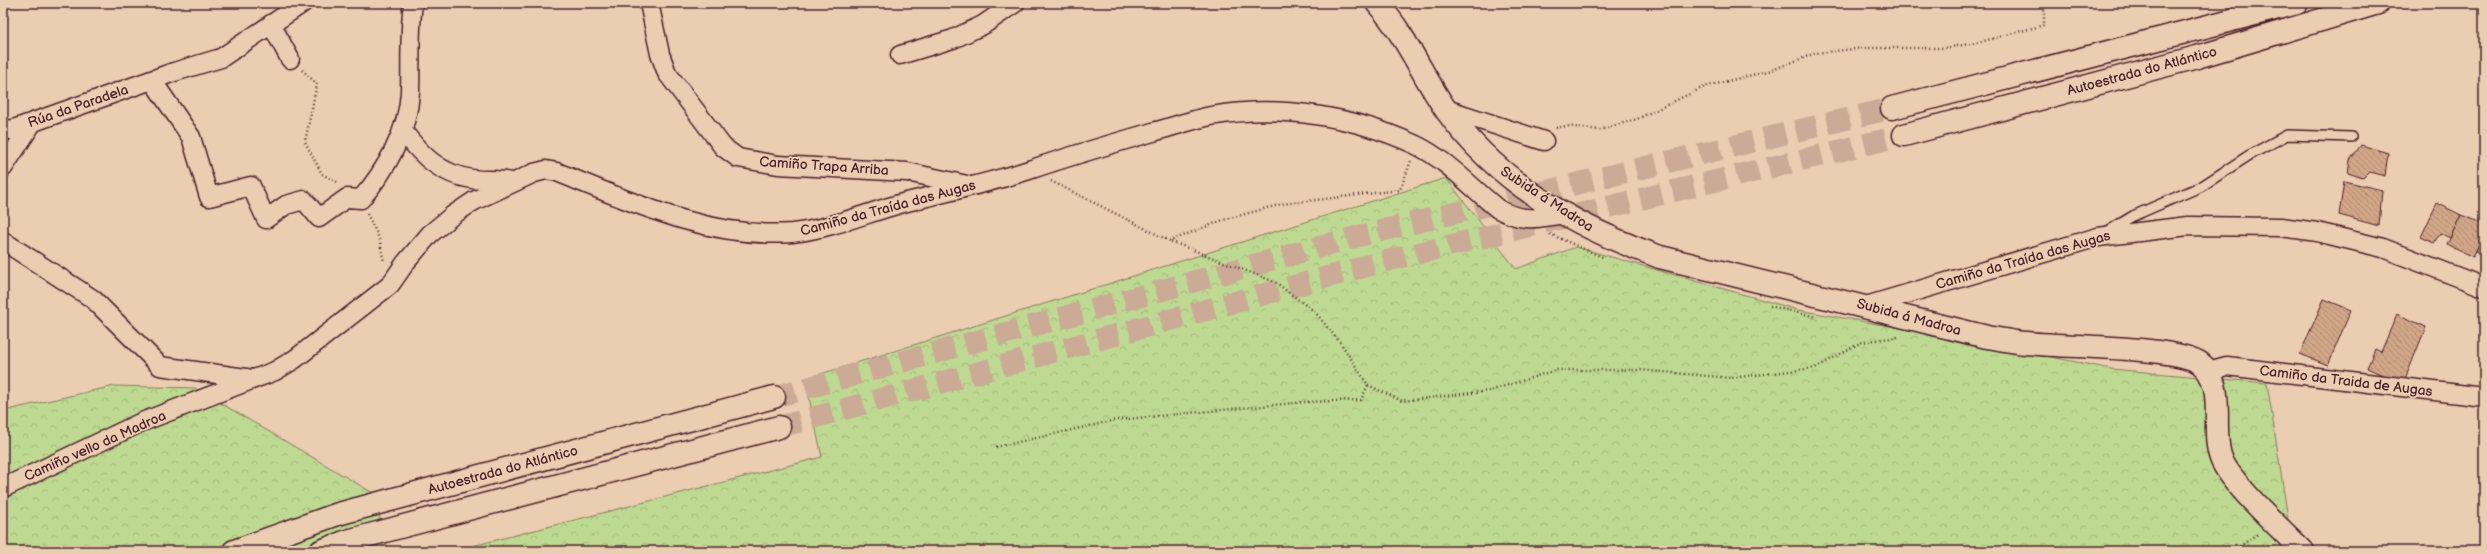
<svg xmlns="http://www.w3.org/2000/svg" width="2487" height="554" font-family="'Balsamiq Sans',sans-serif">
<defs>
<pattern id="forest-crowns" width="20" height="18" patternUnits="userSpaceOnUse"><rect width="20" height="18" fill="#beda92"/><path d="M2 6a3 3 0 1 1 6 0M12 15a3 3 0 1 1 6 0" fill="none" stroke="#a5bb7e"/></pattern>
<pattern id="building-back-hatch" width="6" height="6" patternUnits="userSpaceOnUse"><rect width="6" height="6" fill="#d2a787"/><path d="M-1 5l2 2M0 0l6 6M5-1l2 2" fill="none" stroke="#ac876f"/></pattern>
</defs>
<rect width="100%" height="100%" fill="#ebcdb1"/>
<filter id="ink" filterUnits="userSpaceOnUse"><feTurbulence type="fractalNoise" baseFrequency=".025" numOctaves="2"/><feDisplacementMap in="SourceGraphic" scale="8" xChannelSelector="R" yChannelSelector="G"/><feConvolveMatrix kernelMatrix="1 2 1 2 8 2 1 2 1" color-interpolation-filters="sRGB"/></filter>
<g filter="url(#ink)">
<!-- forest -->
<g fill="url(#forest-crowns)" stroke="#847c5e">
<polygon points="1446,178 1516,269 1576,247 1798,310 1957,338 2111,369 2267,383 2293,551 453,551 822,457 805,379"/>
<polygon points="114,386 195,388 373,493 389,551 3,551 3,411"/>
</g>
<!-- building -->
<g fill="url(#building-back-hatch)" stroke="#4a1f2b">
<polygon points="2361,145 2388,153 2385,176 2369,172 2363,178 2348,173 2350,160"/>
<polygon points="2344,181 2382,190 2379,226 2339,215"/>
<polygon points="2437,203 2461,215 2450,238 2440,233 2434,243 2421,237"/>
<polygon points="2461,215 2484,224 2484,233 2473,257 2447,245"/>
<polygon points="2484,233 2484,254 2476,251"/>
<polygon points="2324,299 2351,310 2328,365 2300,354"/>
<polygon points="2397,314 2426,327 2403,384 2367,368 2375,349 2381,352"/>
</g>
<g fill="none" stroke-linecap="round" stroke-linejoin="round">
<!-- highway-tunnel -->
<g stroke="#cbaa96" stroke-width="22" stroke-dasharray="22 11" stroke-linecap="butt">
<polyline points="774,397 1355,237 1892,108"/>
<polyline points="779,427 1378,263 1904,135"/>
</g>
<!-- lane casing -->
<g stroke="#4a1f2b" stroke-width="12">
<polyline id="lane" points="2108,231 2133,216 2202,186 2248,156 2287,135 2351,137"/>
</g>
<!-- street casing -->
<g stroke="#4a1f2b" stroke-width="21">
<g id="street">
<polyline points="649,3 660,54 667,73 723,147 738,158 778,165 907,172 967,185"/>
<polyline points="271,24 290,59"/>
<polyline points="900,55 953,39 983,25 1015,3"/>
<path d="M152,80L191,137L209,197L251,186L266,219L286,205L304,200L319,218L347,198L361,199C386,170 408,132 410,92C411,62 409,33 413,3"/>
<polyline points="1446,109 1544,141"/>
<polyline points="3,128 11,130 174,72 221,58 303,3"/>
<path d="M403,131C422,156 440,174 472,179C485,181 499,179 512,182"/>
<polyline points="3,168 33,122"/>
<polyline points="3,241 93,299 160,366 253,379"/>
<polyline points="1866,306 2098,237 2188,226 2281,227 2317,232 2383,248 2484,287"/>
<polyline points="2208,371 2227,366 2484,397"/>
<path d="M3,488L142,422L275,371L295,359L390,285L406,262L430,234L453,215L474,201L534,173L546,170L557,172C631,202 710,239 792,233C830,229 866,213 903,203C945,192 987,184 1029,170C1070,156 1111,144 1153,132C1172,127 1191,120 1211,116C1280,104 1353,116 1416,145C1447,160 1472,188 1498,209C1525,223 1536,218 1564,214"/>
</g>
</g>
<!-- secondary casing -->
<g stroke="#4a1f2b" stroke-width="25">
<path id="secondary" d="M1377,3C1406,35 1422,75 1446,110C1497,182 1577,228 1660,257L1987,337C2000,339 2013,342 2026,343C2061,347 2177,346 2200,363C2228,384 2210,429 2221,458C2229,482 2283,531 2303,551"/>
</g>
<!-- highway casing -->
<g stroke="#4a1f2b" stroke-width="25">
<g id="highway">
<polyline points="1892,108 2297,3"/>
<polyline points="1904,135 2197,57 2378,3"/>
<polyline points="234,551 338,514 774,397"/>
<polyline points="321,551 347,541 779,427"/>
</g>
</g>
<!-- path -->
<g stroke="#4a1f2b" stroke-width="2.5" stroke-dasharray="1 3" stroke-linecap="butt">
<polyline points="302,70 317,84 305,142 322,174 339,183"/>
<polyline points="1556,128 1566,126 1600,130 1637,119 1704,87 1772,70 1816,53 1863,48 1944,48 1976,43 2044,25 2044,3"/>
<polyline points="1051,181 1170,241 1223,220 1282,204 1400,190 1411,161"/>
<polyline points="367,214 379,238 384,262"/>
<polyline points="1550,234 1602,257"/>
<polyline points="1770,306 1816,317"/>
<polyline points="1368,385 1402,401 1489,391 1556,370 1640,370 1731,378 1815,368 1862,342 1898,337"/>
<polyline points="996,447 1116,420 1305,402 1361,400 1368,385 1342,345 1315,312 1275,282 1170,241"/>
<polyline points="2233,551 2259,533"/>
</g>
<!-- lane -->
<use href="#lane" stroke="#ebcdb1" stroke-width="9"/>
<!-- street -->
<use href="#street" stroke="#ebcdb1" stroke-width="18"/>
<!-- secondary -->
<use href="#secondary" stroke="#ebcdb1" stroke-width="22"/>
<!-- highway -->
<use href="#highway" stroke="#ebcdb1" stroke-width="22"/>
</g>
</g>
<g text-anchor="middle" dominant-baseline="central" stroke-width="3.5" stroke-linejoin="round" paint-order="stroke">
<!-- street labels -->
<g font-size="14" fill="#4a1f2b" stroke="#ebcdb1">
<text transform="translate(2142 71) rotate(-15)">Autoestrada do Atlántico</text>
<text transform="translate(78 106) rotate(-19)">Rúa da Paradela</text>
<text transform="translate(824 166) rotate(4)">Camiño Trapa Arriba</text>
<text transform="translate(1547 199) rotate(33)">Subida á Madroa</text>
<text transform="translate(888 208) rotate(-15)">Camiño da Traída das Augas</text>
<text transform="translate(2023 260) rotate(-16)">Camiño da Traída das Augas</text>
<text transform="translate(1909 317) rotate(15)">Subida á Madroa</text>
<text transform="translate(2346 381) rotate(7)">Camiño da Traida de Augas</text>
<text transform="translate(95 446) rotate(-24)">Camiño vello da Madroa</text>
<text transform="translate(503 470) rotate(-15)">Autoestrada do Atlántico</text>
</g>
</g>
<!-- margin -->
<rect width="2487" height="554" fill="none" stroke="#ebcdb1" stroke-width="16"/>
<rect x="8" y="8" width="2471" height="538" fill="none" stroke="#4a1f2b" stroke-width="1.5" filter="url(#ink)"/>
</svg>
